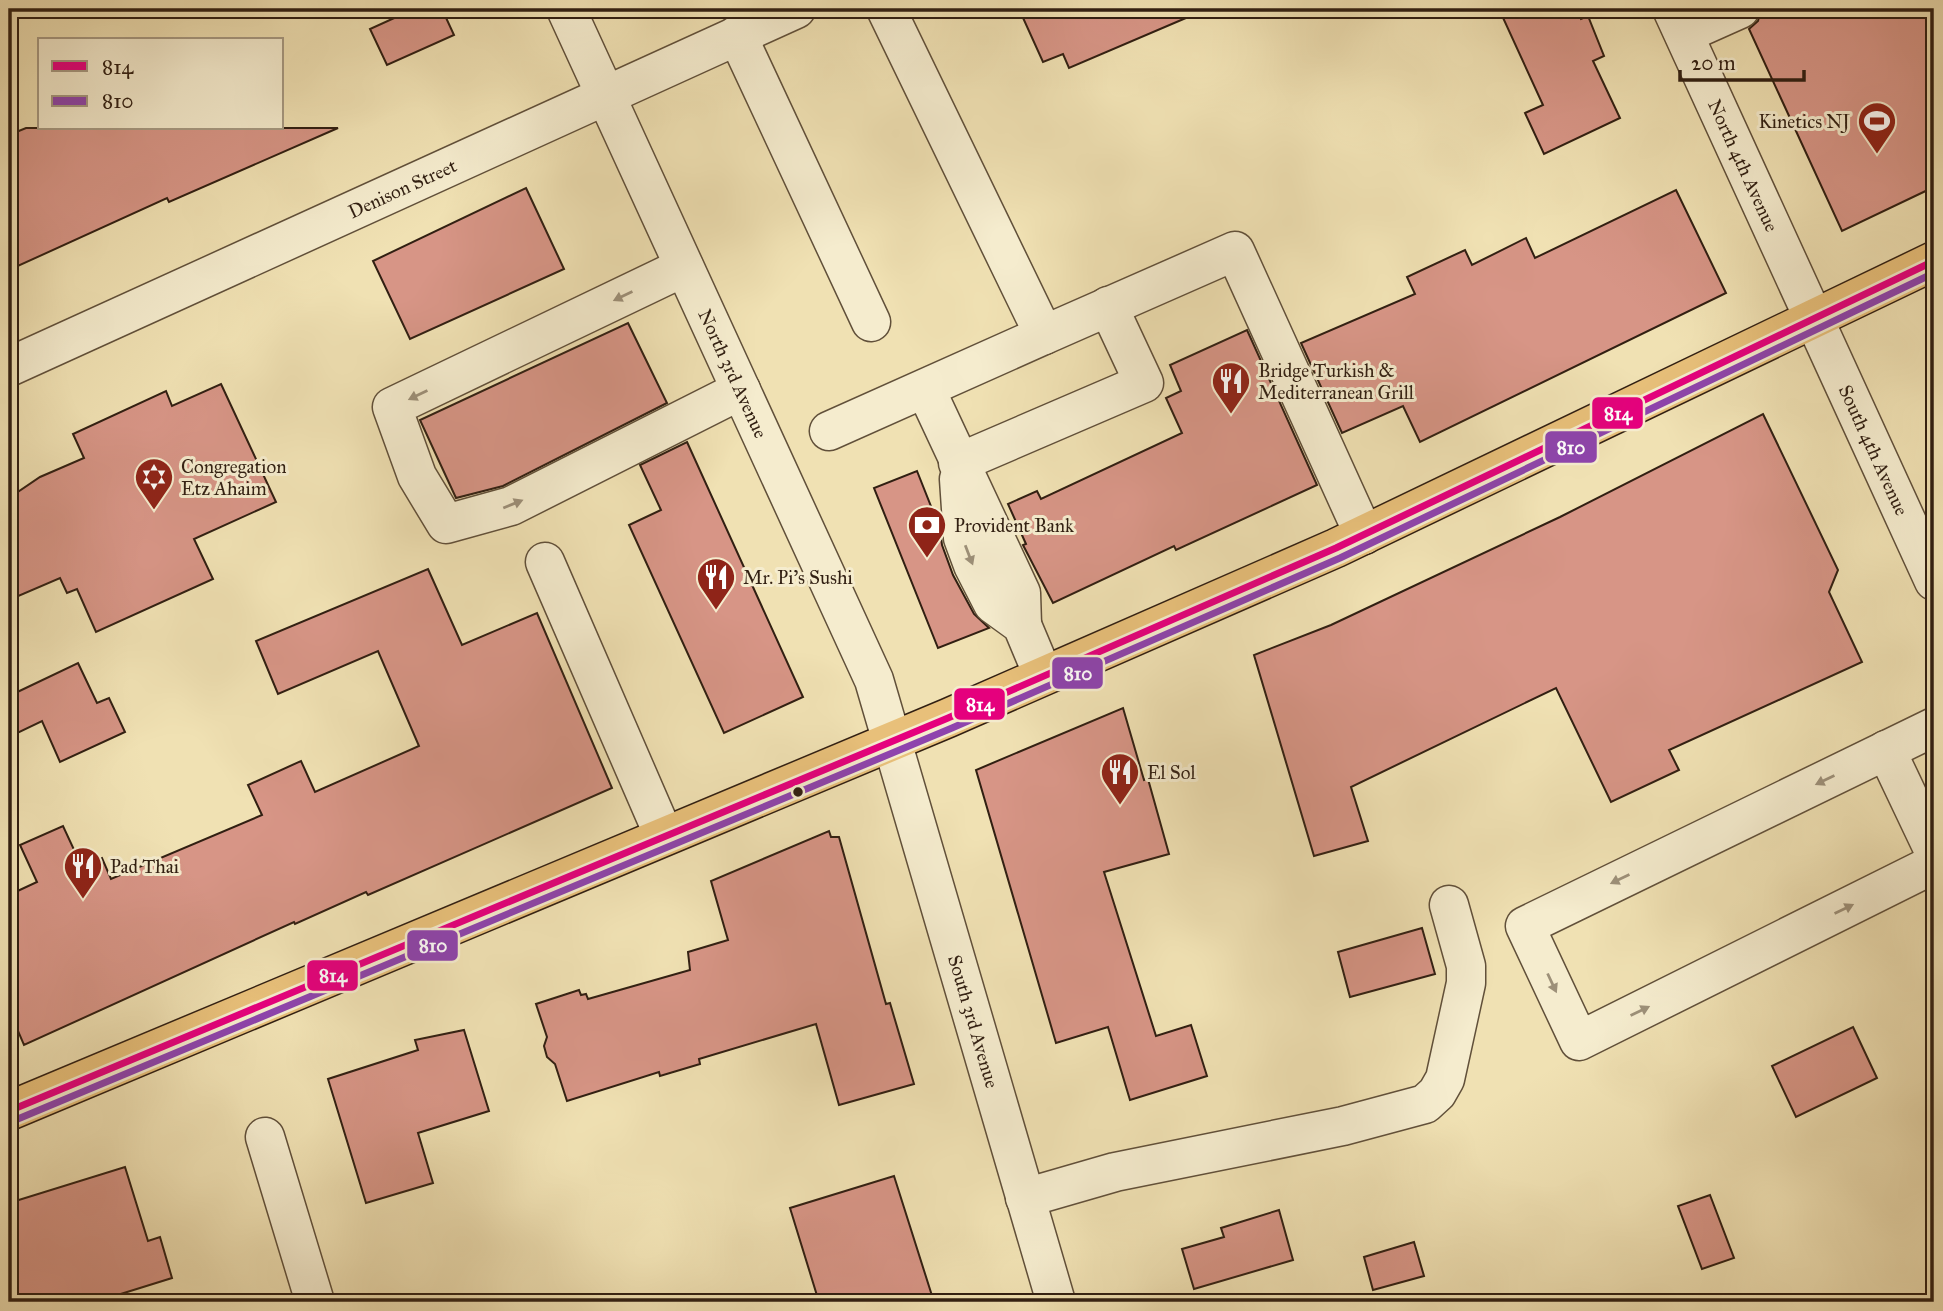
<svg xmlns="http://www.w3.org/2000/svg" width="1943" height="1311" font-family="'IM FELL Great Primer',serif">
<rect width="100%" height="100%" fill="#f0e1b3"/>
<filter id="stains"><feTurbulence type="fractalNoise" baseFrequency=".00286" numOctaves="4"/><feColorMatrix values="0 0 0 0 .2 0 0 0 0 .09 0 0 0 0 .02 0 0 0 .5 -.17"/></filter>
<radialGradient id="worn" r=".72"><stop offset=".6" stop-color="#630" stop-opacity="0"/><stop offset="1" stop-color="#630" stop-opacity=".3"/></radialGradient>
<!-- building -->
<g fill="#d79586" stroke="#311f12" stroke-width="2">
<polygon points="414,9 442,9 454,35 387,65 370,29"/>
<polygon points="1019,9 1207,9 1069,68 1063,54 1043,62"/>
<polygon points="1499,9 1577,9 1581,19 1588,16 1604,56 1593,61 1620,118 1544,154 1525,113 1543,105"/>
<polygon points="1761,9 1934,9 1934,187 1842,231 1749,29 1758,21"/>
<polygon points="26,128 338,128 169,202 167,198 9,270 9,135"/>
<polygon points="526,188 564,269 410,339 373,261"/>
<polygon points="1676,190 1726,293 1420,442 1403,406 1342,433 1301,343 1415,294 1407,277 1465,250 1472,265 1526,238 1535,258"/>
<polygon points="628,323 667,403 503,486 456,498 420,420"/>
<polygon points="1247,330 1317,485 1176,550 1174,546 1053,603 1023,545 1026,544 1008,504 1037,491 1041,499 1182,433 1166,398 1181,391 1170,365"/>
<polygon points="221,384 276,502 194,539 213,579 96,632 77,589 67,593 60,578 9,600 9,498 40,477 84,458 73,434 166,391 172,406"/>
<polygon points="1763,414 1838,570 1829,592 1862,662 1669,750 1679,770 1611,802 1556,688 1351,787 1368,841 1314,856 1254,655 1331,625 1560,517"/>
<polygon points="687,442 803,697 724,733 629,525 661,510 640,465"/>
<polygon points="917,471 940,529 942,545 953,575 974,614 989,628 938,648 874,488"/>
<polygon points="428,569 462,645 537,613 612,788 368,895 366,892 295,924 294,922 24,1045 9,1010 9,895 37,882 20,845 63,826 82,867 102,858 111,879 262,815 248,785 301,761 315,792 419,746 378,651 278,694 256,641"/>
<polygon points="78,663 97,703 109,698 125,732 60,762 42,721 9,737 9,696"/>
<polygon points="1123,708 1144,780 1148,779 1169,854 1104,872 1156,1036 1191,1025 1207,1076 1130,1100 1108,1027 1056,1043 976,770"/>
<polygon points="829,831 831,837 839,837 886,1004 890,1003 914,1084 839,1105 816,1024 699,1059 700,1064 660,1076 659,1072 567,1101 555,1064 547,1057 544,1046 547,1037 536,1004 579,990 581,995 586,994 588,999 690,970 688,952 728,940 711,881"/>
<polygon points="1422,928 1435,974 1350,997 1338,952"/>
<polygon points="1853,1027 1877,1078 1796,1117 1772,1066"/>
<polygon points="464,1030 489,1111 418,1133 433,1183 366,1203 328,1079 418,1050 415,1040"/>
<polygon points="125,1167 148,1241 160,1237 172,1278 95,1302 16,1302 9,1277 9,1203"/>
<polygon points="894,1176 934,1302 819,1302 790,1208"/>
<polygon points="1710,1195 1734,1258 1702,1269 1678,1206"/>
<polygon points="1279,1210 1293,1260 1194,1289 1182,1249 1224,1237 1221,1228"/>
<polygon points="1414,1242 1424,1276 1373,1290 1364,1257"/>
</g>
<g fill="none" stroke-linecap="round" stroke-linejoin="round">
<!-- minor casing -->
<g stroke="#61503a" stroke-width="41">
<g id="minor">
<path id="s1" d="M566,9L874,680L1056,1302"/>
<path id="s2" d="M1672,9L1934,581"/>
<polyline points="1684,34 1740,9"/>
<polyline points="737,35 871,322"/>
<polyline points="684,267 392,407 417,476 446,524 511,506 741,390"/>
<polyline points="1044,335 1235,251 1364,535"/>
<path id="s3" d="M9,367L796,9"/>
<polyline points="926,390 1021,593 1022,625"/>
<polyline points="829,431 1044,335 886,9"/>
<polyline points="958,463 1144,383 1108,306"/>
<polyline points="959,479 963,538 973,565 993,604 1022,625 1043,675"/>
<polyline points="545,562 664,836"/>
<polyline points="1934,727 1525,926 1579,1041 1934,864"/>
<polyline points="1886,750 1934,851"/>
<polyline points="265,1137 315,1302"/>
<polyline points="1025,1198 1115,1172 1343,1126 1425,1104 1437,1093 1445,1079 1466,983 1466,966 1449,905"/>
</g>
</g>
<!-- major casing -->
<g stroke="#311f12" stroke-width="41">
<polyline id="major" points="9,1111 948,718 1336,548 1934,261"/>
</g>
<!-- minor -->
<use href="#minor" stroke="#f5ecce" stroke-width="38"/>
<!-- major -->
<use href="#major" stroke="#e8c07a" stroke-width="38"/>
<!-- bus-1 casing -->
<g stroke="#f5ecce" stroke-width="12">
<polyline id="bus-1" points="9,1111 948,718 1336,548 1934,261"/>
</g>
<!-- bus-2 casing -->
<g stroke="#f5ecce" stroke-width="12">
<polyline id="bus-2" points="13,1121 952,728 1340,558 1934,273"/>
</g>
<!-- bus-1 -->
<use href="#bus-1" stroke="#e5007d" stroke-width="7"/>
<!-- bus-2 -->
<use href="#bus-2" stroke="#8e44ad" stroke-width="7"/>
</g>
<!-- one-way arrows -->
<defs><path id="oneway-solid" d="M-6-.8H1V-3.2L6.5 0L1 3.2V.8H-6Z" transform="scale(1.75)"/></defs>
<g fill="#9d9079">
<use href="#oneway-solid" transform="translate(623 296) rotate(154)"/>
<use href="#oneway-solid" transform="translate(418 395) rotate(154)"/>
<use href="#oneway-solid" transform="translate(513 504) rotate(-22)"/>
<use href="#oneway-solid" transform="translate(969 555) rotate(69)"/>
<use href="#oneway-solid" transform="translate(1825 780) rotate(154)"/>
<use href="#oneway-solid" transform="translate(1620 879) rotate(154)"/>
<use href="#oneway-solid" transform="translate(1844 909) rotate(-26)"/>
<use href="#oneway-solid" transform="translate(1552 983) rotate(65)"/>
<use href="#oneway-solid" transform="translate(1640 1011) rotate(-26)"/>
</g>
<!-- icons -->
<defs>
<g id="stadium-pin" transform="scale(2.0125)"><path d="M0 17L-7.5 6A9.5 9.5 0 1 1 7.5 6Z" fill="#8f2418" stroke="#f5ecce"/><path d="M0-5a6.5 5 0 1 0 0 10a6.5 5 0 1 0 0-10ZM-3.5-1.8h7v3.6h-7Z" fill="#fff"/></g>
<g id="restaurant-pin" transform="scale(2.0125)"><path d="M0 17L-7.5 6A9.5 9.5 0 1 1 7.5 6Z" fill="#8f2418" stroke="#f5ecce"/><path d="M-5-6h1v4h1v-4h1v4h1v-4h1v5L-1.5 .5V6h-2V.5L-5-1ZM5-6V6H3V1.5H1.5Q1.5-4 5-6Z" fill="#fff"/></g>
<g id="synagogue-pin" transform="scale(2.0125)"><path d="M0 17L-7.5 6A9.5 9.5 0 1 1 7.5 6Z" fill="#8f2418" stroke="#f5ecce"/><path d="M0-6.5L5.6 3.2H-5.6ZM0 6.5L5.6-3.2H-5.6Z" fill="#fff"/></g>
<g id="bank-pin" transform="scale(2.0125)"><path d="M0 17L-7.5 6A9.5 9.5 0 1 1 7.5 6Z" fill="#8f2418" stroke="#f5ecce"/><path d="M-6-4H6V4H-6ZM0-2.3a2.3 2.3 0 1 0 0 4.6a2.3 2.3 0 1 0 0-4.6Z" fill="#fff"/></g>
</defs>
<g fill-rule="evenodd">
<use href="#stadium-pin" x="1877" y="121"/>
<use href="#restaurant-pin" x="1231" y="381"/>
<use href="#synagogue-pin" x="154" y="477"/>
<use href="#bank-pin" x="927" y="525"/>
<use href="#restaurant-pin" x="716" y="577"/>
<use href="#restaurant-pin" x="1120" y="772"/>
<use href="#restaurant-pin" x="83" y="866"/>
</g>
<!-- markers -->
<circle fill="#311f12" stroke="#f5ecce" stroke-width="2.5" cx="798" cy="792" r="6"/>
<g text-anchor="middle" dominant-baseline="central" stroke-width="6" stroke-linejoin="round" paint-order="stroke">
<!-- poi labels -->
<g font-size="19" fill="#311f12" stroke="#f5ecce" text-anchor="start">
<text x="1850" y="121" text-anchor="end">Kinetics NJ</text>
<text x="1258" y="370">Bridge Turkish &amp;<tspan x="1258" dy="22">Mediterranean Grill</tspan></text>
<text x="181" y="466">Congregation<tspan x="181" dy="22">Etz Ahaim</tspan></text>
<text x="954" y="525">Provident Bank</text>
<text x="743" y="577">Mr. Pi's Sushi</text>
<text x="1147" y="772">El Sol</text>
<text x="110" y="866">Pad Thai</text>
</g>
<!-- street labels -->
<g font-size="19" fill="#311f12" stroke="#f5ecce">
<text stroke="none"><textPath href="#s2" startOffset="172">North 4th Avenue</textPath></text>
<text stroke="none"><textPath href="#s3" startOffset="432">Denison Street</textPath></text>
<text stroke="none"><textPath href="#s1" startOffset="401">North 3rd Avenue</textPath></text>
<text stroke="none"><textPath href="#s2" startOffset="485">South 4th Avenue</textPath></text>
<text stroke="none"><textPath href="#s1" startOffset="1094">South 3rd Avenue</textPath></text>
</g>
</g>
<g stroke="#f5ecce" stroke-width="2.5">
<rect x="1591" y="396" width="53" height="34" rx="7" fill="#e5007d"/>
<rect x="1544" y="430" width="54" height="34" rx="7" fill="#8e44ad"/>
<rect x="1051" y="656" width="53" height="34" rx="7" fill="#8e44ad"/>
<rect x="953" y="687" width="53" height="34" rx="7" fill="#e5007d"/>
<rect x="406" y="929" width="53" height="33" rx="7" fill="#8e44ad"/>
<rect x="306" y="959" width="53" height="33" rx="7" fill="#e5007d"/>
</g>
<g font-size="19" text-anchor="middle" font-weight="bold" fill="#fff">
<text x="1618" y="420">814</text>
<text x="1571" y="454">810</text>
<text x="1078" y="680">810</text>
<text x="980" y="711">814</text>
<text x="433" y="952">810</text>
<text x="333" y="982">814</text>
</g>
<!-- margin -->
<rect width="1943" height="1311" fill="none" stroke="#f0e1b3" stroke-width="35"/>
<rect x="10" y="10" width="1922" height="1290" fill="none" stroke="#311f12" stroke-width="3.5"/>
<rect x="18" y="18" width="1908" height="1276" fill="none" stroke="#311f12" stroke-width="2"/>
<!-- legend -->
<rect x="38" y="38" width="245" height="91" fill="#f5ecce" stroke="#a79a83" stroke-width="2"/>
<rect x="52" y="61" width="35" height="10" fill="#e5007d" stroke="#a79a83" stroke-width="2"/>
<text x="102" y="74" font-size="21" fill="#311f12">814</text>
<rect x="52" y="96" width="35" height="10" fill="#8e44ad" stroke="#a79a83" stroke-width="2"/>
<text x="102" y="108" font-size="21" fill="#311f12">810</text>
<!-- scale -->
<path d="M1680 70v10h124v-10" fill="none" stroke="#311f12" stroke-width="3.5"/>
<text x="1691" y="70" font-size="21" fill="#311f12" stroke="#f5ecce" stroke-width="5" paint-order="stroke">20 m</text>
<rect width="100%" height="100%" filter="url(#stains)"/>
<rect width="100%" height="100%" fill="url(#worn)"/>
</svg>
